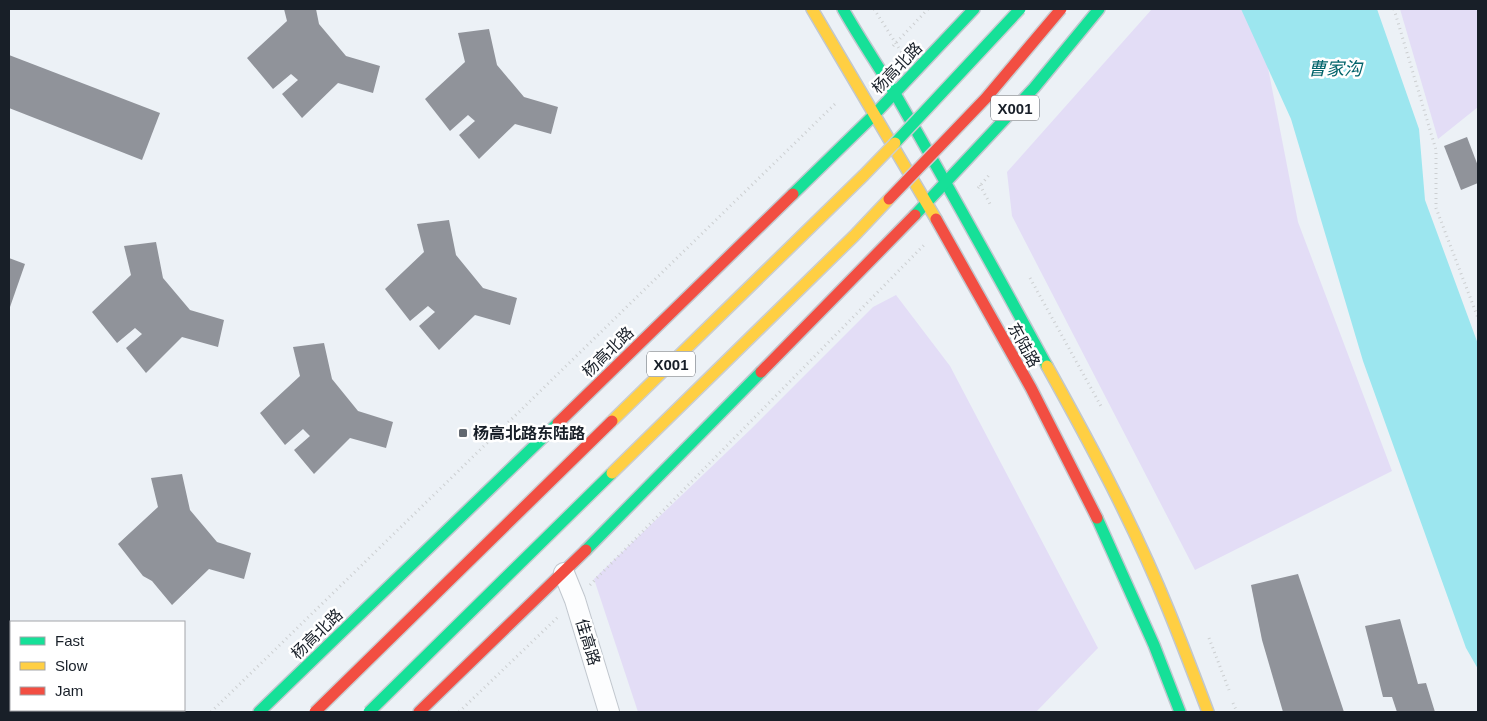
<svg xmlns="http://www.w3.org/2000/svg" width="1487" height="721" font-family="Arial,'Noto Sans SC',sans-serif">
<rect width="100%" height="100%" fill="#ecf1f6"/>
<!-- green -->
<g fill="#e3ddf6">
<polygon points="1152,9 1241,9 1264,47 1298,222 1392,471 1195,570 1012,216 1007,172"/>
<polygon points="1400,9 1478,9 1478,107 1438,139"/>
<polygon points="896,295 950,366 1098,648 1036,712 638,712 594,579 750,430 873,307"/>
</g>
<!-- water -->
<polygon fill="#9ce6ef" points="1241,9 1377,9 1419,129 1425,200 1478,344 1478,669 1466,648 1363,361 1291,119"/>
<!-- building -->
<g fill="#90939a">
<polygon points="284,9 316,9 319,24 346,56 380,66 373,93 338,83 302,118 282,94 298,80 291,74 273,89 247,58 287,21"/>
<polygon points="489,29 497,65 524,97 558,107 551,134 515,124 479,159 459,135 475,121 468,115 450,131 425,99 465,62 458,33"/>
<polygon points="9,55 160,113 142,160 9,108"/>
<polygon points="1467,137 1478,166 1478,183 1461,190 1444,146"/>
<polygon points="449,220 456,255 483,288 517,298 510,325 475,315 439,350 419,326 435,312 428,306 410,321 385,289 424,252 417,224"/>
<polygon points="156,242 163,278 190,310 224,320 218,347 182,337 146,373 126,348 142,334 135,328 117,343 92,312 131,275 124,246"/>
<polygon points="9,258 25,264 10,307 9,307"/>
<polygon points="324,343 332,379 358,411 393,422 386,448 350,438 314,474 294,450 310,436 303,429 285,445 260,413 300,376 293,347"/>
<polygon points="182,474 190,510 217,542 251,553 244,579 209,569 172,605 152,581 143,576 118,544 158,507 151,478"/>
<polygon points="1298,574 1344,712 1283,712 1262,640 1251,585"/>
<polygon points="1400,619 1418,684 1426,683 1435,712 1397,712 1392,697 1383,697 1365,626"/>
</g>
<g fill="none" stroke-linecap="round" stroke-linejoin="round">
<!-- street casing -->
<g stroke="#c1c7ce" stroke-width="22">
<polyline id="street" points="564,573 575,600 609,712"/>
</g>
<!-- fast casing -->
<g stroke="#c1c7ce" stroke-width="14">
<g id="fast">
<path d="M843,9C860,39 879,67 897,97C948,186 998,276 1047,366"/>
<polyline points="793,194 874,115 974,9"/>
<polyline points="915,215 1034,88 1099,9"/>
<polyline points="1097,518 1154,645 1180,712"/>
<polyline points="586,550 761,372"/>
<polyline points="259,712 558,423"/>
</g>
</g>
<!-- slow casing -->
<g stroke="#c1c7ce" stroke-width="14">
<g id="slow">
<polyline points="812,9 936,219"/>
<path d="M1047,366C1091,445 1134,525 1168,609C1182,643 1195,678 1208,712"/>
</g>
</g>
<!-- jam casing -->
<g stroke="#c1c7ce" stroke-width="14">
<g id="jam">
<polyline points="936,219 1031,388 1097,518"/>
<polyline points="761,372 915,215"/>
<polyline points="558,423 793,194"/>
<polyline points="419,712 586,550"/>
</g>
</g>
<!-- path -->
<g stroke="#cccfd1" stroke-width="3" stroke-dasharray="1 4" stroke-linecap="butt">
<polyline points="874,9 902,53"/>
<polyline points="1394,9 1436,150 1436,208 1478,318"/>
<polyline points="893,46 928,9"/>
<polyline points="980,185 990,204"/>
<polyline points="978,188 990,174"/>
<polyline points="1030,278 1102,408"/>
<polyline points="590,585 924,245"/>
<polyline points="1209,638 1229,690"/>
<polyline points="1233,703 1237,712"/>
<polyline points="211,712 837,102"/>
<polyline points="459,712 559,616"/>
</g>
<!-- street -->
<use href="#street" stroke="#fcfdfe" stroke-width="20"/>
<!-- fast -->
<use href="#fast" stroke="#16e098" stroke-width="11"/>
<!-- slow -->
<use href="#slow" stroke="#ffcf43" stroke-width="11"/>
<!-- jam -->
<use href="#jam" stroke="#f24e42" stroke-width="11"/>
<!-- fast-bridge casing -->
<g stroke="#cacdd1" stroke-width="14" stroke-linecap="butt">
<g id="fast-bridge">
<polyline points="895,143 1020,9"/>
<polyline points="369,712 612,473"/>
</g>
</g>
<!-- slow-bridge casing -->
<g stroke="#cacdd1" stroke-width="14" stroke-linecap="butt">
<g id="slow-bridge">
<polyline points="612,421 864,175 895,143"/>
<polyline points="612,473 854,236 889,199"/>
</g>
</g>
<!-- jam-bridge casing -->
<g stroke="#cacdd1" stroke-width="14" stroke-linecap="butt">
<g id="jam-bridge">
<polyline points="889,199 986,98 1061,9"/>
<polyline points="315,712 612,421"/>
</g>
</g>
<!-- fast-bridge -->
<use href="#fast-bridge" stroke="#16e098" stroke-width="11"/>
<!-- slow-bridge -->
<use href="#slow-bridge" stroke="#ffcf43" stroke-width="11"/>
<!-- jam-bridge -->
<use href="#jam-bridge" stroke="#f24e42" stroke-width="11"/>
</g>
<!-- markers -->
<rect fill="#626870" stroke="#fff" stroke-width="2" x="458" y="428" width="10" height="10" rx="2.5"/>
<g text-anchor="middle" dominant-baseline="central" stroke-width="5" stroke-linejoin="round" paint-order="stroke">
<!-- shield labels -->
<g fill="#fff" stroke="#5d6268" stroke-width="1">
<rect x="991" y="95.5" width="48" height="25" rx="4"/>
<rect x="647" y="351.5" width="48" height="25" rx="4"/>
</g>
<g font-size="15" font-weight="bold" fill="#181f28">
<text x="1015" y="108">X001</text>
<text x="671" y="364">X001</text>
</g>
<!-- street labels -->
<g font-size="16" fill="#181f28" stroke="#fff">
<text transform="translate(897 68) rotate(-46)">杨高北路</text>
<text transform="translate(1024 345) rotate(61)">东陆路</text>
<text transform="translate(608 352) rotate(-44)">杨高北路</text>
<text transform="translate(317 634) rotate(-44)">杨高北路</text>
<text transform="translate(588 642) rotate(73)">佳高路</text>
</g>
<!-- poi labels -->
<g font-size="16" font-weight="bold" fill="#181f28" stroke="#fff" text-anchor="start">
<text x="473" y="433">杨高北路东陆路</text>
</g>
<!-- water labels -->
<g font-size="18" font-style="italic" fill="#03646b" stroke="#fff">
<text x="1335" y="69">曹家沟</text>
</g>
</g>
<!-- border -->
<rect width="1487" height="721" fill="none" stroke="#181f28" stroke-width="20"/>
<!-- legend -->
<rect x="10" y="621" width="175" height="90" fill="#ffffff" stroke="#a3a5a9"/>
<rect x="20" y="637" width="25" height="8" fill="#16e098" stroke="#a3a5a9"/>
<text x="55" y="646" font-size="15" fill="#181f28">Fast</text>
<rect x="20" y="662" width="25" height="8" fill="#ffcf43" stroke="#a3a5a9"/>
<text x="55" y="671" font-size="15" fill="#181f28">Slow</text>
<rect x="20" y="687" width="25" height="8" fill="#f24e42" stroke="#a3a5a9"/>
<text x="55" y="696" font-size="15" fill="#181f28">Jam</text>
</svg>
